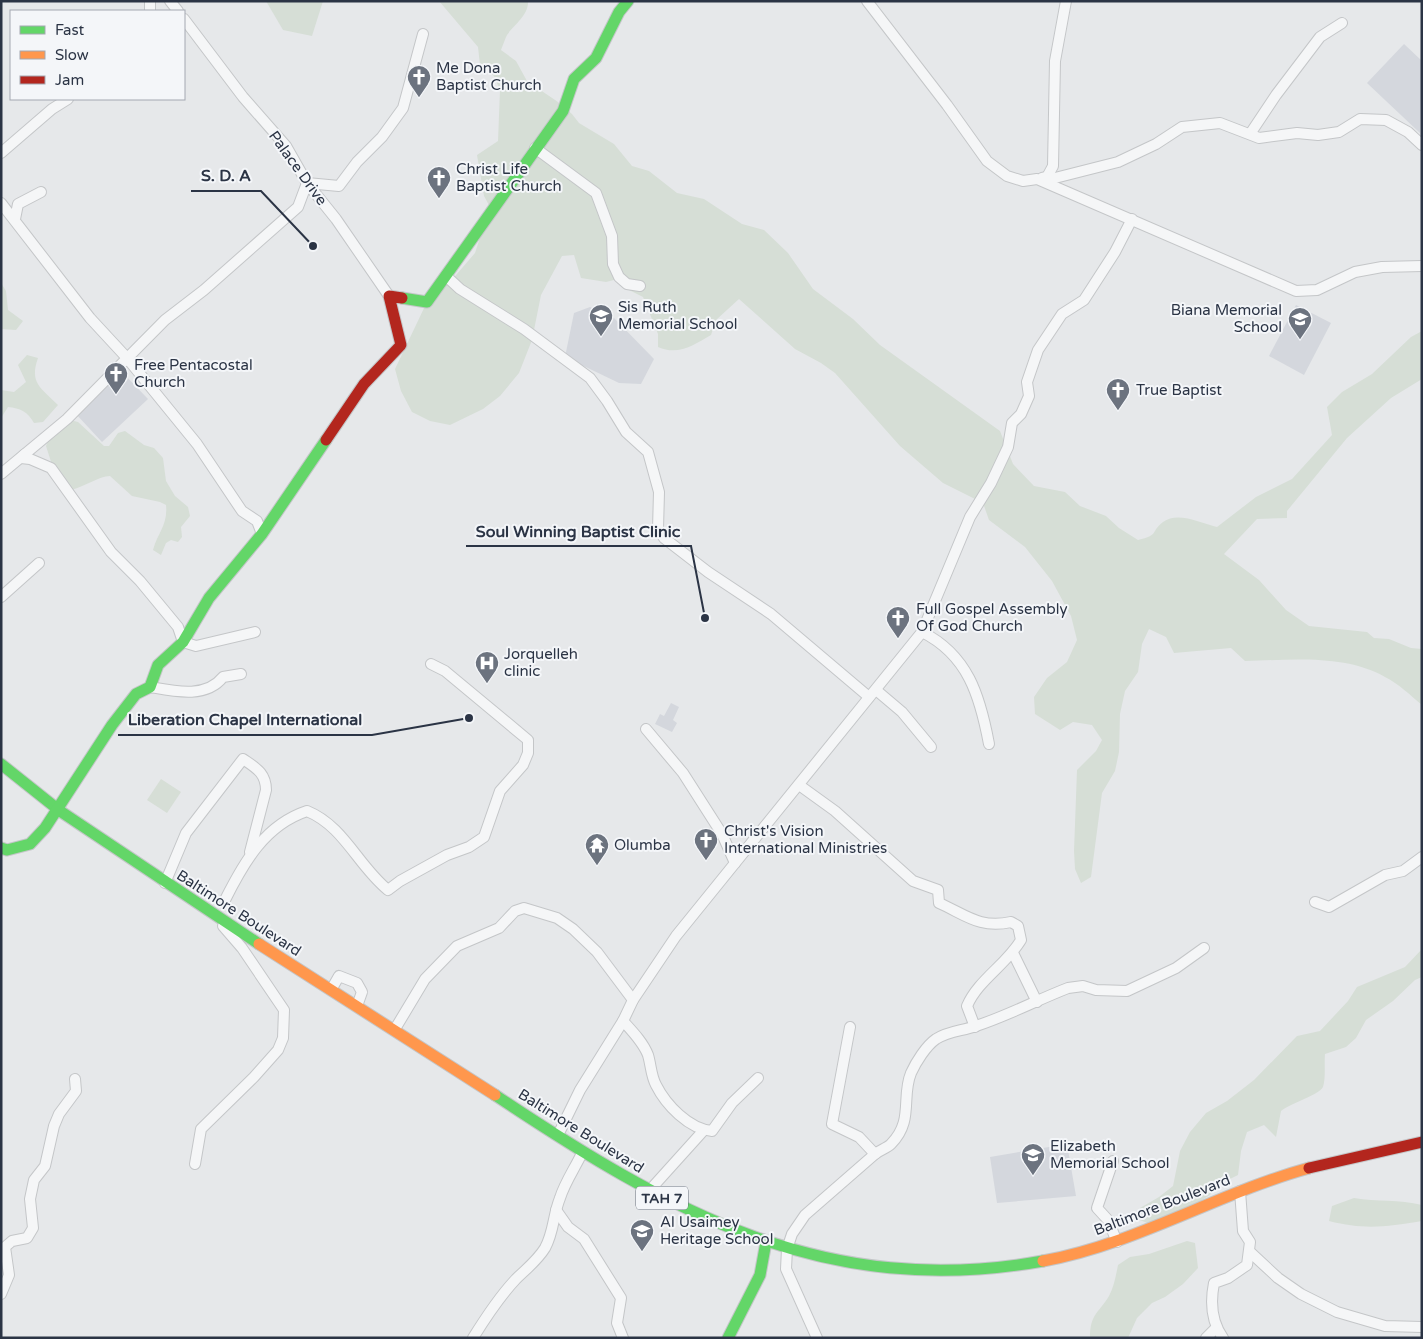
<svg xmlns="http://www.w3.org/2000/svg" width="1423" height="1339" font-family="'Varela Round',sans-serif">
<rect width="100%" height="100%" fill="#e6e8ea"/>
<!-- built -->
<g fill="#d4d7dd">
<polygon points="1404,44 1422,61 1420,133 1367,83"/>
<polygon points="1296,305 1331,323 1304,375 1269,356"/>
<polygon points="590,307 613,317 654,359 641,384 619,383 565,357 574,313"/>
<polygon points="121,371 148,399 102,442 76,414"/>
<polygon points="671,703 679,707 673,720 677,723 672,732 655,724 660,714 664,716"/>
<polygon points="1067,1144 1076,1196 997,1203 990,1157"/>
</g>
<!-- green -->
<g fill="#d6ded6">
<polygon points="266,1 323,1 312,36 283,30"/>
<path d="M439,1H528C529,15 514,25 507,35C505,39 503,45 501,50L516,61L527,81L558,102L572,114L579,123L614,144L632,166L649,171L677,193L704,199L742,224L764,230L788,253L813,289L853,319L880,345L1000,431L1013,464L1034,486L1065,492L1080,506L1106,516L1119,528L1138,540C1160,535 1150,532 1163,522C1178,511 1200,523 1217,527L1256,497L1292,479L1332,435L1327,407L1342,392L1372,374L1411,337L1422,331V379L1391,398L1347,438L1287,511V518L1257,519L1224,554L1259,580L1286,610L1309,626L1367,632L1374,638L1389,639L1411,648L1422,649V705C1410,695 1399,684 1385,677C1345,654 1290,660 1245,661L1231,648L1174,653L1166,637L1149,629L1142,644L1138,672L1125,691L1120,714L1119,752L1115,771L1102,793L1091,877L1081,883L1075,869L1074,851L1077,770L1096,751L1102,740L1092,725L1073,722L1060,730L1035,714L1034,697L1047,678L1067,662L1077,640L1071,616L1052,581L1025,547L989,520L983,503L943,483L900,446L835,373L821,363L795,349L739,299L716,320L711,335C694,345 678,356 658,347V334L643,297L629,290L618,279L606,282L581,278L574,255L562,256L541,295L532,340L519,373L500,396L483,409L450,425L430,421L412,412L401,391L395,369L426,304L450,282L475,253L490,207L484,196L477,155L498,141L500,90L494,76L480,65L478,47Z"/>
<polygon points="1,283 6,291 8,310 23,321 16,330 1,329"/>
<path d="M27,355L38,358C29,383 41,388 58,405L43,422L34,423C28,412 20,408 8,407L1,418V390L14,392L26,382L18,365Z"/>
<path d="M70,420L78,422L104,446H109L118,433L125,431L144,445L154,448L163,458L166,481L175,496L188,507L190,516L181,527L182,537L178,542L171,540L166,543L161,555L153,550C158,532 168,525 166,505L160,502L132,496L110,476C99,476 84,487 71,490L53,468L46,446L51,434Z"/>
<polygon points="161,779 181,792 167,813 147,800"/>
<path d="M1422,949V977L1415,980L1393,1001L1366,1020L1356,1038L1346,1047L1325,1054C1324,1063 1326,1078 1323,1087C1319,1095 1291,1103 1281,1111L1276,1137L1264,1125L1247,1132L1241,1151L1238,1175L1214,1187L1210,1195L1158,1227L1137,1219L1140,1208L1159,1197L1173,1186L1180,1151L1190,1132L1206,1113L1227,1101L1254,1080L1297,1036L1320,1031L1348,1001L1357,987L1405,967Z"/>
<path d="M1354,1198C1377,1202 1399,1199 1422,1205V1221C1386,1227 1364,1230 1329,1221L1332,1206Z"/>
<path d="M1187,1241L1195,1243L1198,1268L1183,1284L1165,1297L1152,1303L1137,1318L1128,1338H1090C1090,1314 1098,1314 1109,1296C1114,1287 1116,1275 1118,1265L1130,1257L1149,1254Z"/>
</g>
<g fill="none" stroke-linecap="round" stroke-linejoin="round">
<!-- street casing -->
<g stroke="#c4c6c8" stroke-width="12">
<g id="street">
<polyline points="170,1 178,11"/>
<polyline points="867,1 947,105 987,161 1007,176 1023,181 1037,179 1296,291 1317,290 1355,272 1382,267 1422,266"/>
<polyline points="150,11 150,1"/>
<polyline points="184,19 243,97 286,146 307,183 336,219 389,296"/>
<polyline points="1250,134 1276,95 1320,37 1342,23"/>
<polyline points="535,148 596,193 612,236 613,264 619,277 627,284 640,286"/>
<polyline points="1,153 52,109 68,99"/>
<polyline points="1047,177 1053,166 1055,61 1066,1"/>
<polyline points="1042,178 1047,177 1051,179 1118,162 1156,144 1182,127 1220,123 1259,138 1297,133 1318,135 1339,132 1360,119 1386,120 1408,132 1422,145"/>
<polyline points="1,203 90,318 127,358 197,444 242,511 257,521 262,534"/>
<polyline points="15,219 18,204 41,192"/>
<polyline points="446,276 460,289 524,329 590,378 607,401 626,432 648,452 659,492 658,529 664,538 708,572 771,614 869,697"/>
<polyline points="25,454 21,458 30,459 51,468 111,552 140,581 178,627 183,642 196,646 255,632"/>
<polyline points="1,474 67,419 165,320 204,290 298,207 307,183 339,186 357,162 382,137 403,108 423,34"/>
<polyline points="1,597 39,563"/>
<path d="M922,632C968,655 980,696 989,744"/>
<path d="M150,687C173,691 206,699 223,677L241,674"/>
<polyline points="876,690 902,712 931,747"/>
<polyline points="646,729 683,773 722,834 735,863"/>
<path d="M799,785L835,811L913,881L938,890L939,903C966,915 980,929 1011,922L1018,926L1021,940C1006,965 978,980 967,1006L975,1027"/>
<path d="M165,883L186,833L243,759C256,768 266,773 266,790L250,852"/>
<path d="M225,900C244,862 265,825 307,811C344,826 358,866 388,890L400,881L447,855L469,847L484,837L500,791L523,765L528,753V740L445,671L431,664"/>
<polyline points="1315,902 1329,907 1385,875 1403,871 1422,857"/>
<polyline points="1013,953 1037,1002"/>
<polyline points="331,990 339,976 357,983 362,992 357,1006"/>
<path d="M623,1021C632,1031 643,1042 648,1055C651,1065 651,1076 656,1085C666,1105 689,1129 712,1131L732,1103L758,1078"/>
<polyline points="395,1029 425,979 457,946 499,928 515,911 524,908 557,918 573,929 597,952 633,1000"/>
<polyline points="558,1135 580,1090 623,1021 633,1000 676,936 922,632 970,517 991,483 1008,447 1012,423 1021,414 1029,396 1027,382 1038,350 1062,314 1084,300 1115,252 1132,219"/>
<path d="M875,1154C880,1150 887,1148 891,1144C914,1121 901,1097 911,1073C916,1062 926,1046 936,1039C949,1031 962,1031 976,1026C1007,1016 1037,1000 1068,988L1083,986L1096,990L1127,991L1176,968L1204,948"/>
<polyline points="1113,1161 1097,1208 1108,1220 1117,1242"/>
<polyline points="195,1164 201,1129 254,1077 278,1050 283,1038 284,1010 242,948 223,926"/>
<polyline points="649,1191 704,1130"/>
<polyline points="556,1210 568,1227 584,1239 621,1298 617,1323 623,1338"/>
<polyline points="1250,1252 1278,1278 1301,1294 1337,1312 1385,1326 1422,1327"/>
<polyline points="1,1294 9,1275 5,1247 12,1241 27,1238 33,1228 30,1199 34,1180 45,1166 54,1126 59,1114 76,1091 75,1079"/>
<path d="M473,1338C486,1317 499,1297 516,1279C526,1269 537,1261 545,1248C554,1232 553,1215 560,1198C565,1182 575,1168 582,1153"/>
<polyline points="817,1338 786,1269 787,1249 792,1234 805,1215 875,1154 859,1137 832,1124 850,1027"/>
<polyline points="1206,1338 1216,1328"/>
<path d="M1223,1338C1211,1321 1210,1303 1214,1283L1228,1278L1247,1265L1250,1242L1243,1231L1240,1191"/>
</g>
</g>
<!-- fast casing -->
<g stroke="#c4c6c8" stroke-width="13">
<g id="fast">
<polyline points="402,298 427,302 563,111 574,79 596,58 619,12 628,1"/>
<polyline points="1,764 60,811 259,944"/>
<polyline points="1,848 7,850 30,844 45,828 112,725 136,694 150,687 158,665 183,642 209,598 262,534 326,440"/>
<path d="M495,1095C669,1211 825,1300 1043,1261"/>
<polyline points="728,1338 760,1275 766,1242"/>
</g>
</g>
<!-- slow casing -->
<g stroke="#c4c6c8" stroke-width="13">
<g id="slow">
<polyline points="259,944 495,1095"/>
<path d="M1043,1261C1136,1244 1218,1193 1309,1168"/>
</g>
</g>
<!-- jam casing -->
<g stroke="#c4c6c8" stroke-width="13">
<g id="jam">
<polyline points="326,440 364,384 401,345 389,296 402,298"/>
<polyline points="1309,1168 1422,1142"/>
</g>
</g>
<!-- street -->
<use href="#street" stroke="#f5f6f7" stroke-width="10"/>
<!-- fast -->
<use href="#fast" stroke="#63d668" stroke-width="11"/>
<!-- slow -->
<use href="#slow" stroke="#ff974d" stroke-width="11"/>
<!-- jam -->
<use href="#jam" stroke="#b3261e" stroke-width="11"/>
</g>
<!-- icons -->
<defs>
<g id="church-pin" transform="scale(1.25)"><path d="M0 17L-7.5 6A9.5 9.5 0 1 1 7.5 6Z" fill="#6c737f" stroke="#f4f6f9"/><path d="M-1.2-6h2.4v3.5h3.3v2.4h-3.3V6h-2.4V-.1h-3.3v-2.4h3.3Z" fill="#fff"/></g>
<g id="school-pin" transform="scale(1.25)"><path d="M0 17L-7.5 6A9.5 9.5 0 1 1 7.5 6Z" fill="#6c737f" stroke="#f4f6f9"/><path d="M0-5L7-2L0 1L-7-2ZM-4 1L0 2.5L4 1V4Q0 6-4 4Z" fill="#fff"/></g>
<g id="hospital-pin" transform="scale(1.25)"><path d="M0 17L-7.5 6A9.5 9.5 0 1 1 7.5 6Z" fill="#6c737f" stroke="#f4f6f9"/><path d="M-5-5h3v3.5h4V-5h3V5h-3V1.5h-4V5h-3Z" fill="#fff"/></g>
<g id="temple-pin" transform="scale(1.25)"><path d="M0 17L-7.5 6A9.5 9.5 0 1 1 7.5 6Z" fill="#6c737f" stroke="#f4f6f9"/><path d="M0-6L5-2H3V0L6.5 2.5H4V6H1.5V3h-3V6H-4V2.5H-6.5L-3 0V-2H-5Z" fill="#fff"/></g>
</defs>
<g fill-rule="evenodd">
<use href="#church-pin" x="419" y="77"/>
<use href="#church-pin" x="439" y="178"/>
<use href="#school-pin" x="601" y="316"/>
<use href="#school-pin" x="1300" y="319"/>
<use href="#church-pin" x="116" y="374"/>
<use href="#church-pin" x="1118" y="390"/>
<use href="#church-pin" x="898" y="618"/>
<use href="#hospital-pin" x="487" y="663"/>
<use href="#church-pin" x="706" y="840"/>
<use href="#temple-pin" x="597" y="845"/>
<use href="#school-pin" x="1033" y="1155"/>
<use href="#school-pin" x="642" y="1231"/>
</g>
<g text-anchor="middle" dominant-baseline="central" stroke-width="4" stroke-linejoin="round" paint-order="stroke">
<!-- shield labels -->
<rect fill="#f4f6f9" stroke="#676e7b" stroke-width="1" x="636" y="1186.5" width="52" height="23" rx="4"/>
<g font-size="14" font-weight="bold" fill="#2b3445">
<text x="662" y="1198">TAH 7</text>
</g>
<!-- poi labels -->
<g font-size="15" fill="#2b3445" stroke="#f4f6f9" text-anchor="start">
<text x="436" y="68">Me Dona<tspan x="436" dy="17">Baptist Church</tspan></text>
<text x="456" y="169">Christ Life<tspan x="456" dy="17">Baptist Church</tspan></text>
<text x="618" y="307">Sis Ruth<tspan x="618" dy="17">Memorial School</tspan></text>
<text x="1282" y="310" text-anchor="end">Biana Memorial<tspan x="1282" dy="17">School</tspan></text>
<text x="134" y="365">Free Pentacostal<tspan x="134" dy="17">Church</tspan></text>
<text x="1136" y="390">True Baptist</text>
<text x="916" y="609">Full Gospel Assembly<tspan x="916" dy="17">Of God Church</tspan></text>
<text x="504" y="654">Jorquelleh<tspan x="504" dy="17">clinic</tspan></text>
<text x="724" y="831">Christ's Vision<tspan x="724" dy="17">International Ministries</tspan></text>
<text x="614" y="845">Olumba</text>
<text x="1050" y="1146">Elizabeth<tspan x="1050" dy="17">Memorial School</tspan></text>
<text x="660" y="1222">Al Usaimey<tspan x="660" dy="17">Heritage School</tspan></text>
</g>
<!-- street labels -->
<g font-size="15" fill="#2b3445" stroke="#f4f6f9">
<text transform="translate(298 168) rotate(54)">Palace Drive</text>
<text transform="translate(239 913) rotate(33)">Baltimore Boulevard</text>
<text transform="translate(581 1131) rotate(32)">Baltimore Boulevard</text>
<text transform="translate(1162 1205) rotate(-21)">Baltimore Boulevard</text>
</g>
</g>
<!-- callouts -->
<path fill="none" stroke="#2b3445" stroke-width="2" d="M313 246L261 191H191M705 618L691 546H466M469 718L372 735H118"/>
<g fill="#2b3445" stroke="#f4f6f9" stroke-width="2">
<circle cx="313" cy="246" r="5"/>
<circle cx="705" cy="618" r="5"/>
<circle cx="469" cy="718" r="5"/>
</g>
<g font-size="16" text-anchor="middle" font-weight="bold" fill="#2b3445" stroke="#f4f6f9" stroke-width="4" stroke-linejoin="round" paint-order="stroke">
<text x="226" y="181">S. D. A</text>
<text x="578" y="537">Soul Winning Baptist Clinic</text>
<text x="245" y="725">Liberation Chapel International</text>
</g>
<!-- border -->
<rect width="1423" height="1339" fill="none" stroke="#2b3445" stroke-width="5"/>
<!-- legend -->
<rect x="10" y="10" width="175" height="90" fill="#f4f6f9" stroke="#a4a8b1"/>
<rect x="20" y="26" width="25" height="8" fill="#63d668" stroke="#a4a8b1"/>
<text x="55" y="35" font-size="15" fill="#2b3445">Fast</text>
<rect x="20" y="51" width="25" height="8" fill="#ff974d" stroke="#a4a8b1"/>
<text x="55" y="60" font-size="15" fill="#2b3445">Slow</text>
<rect x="20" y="76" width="25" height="8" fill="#b3261e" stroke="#a4a8b1"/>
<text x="55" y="85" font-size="15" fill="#2b3445">Jam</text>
</svg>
